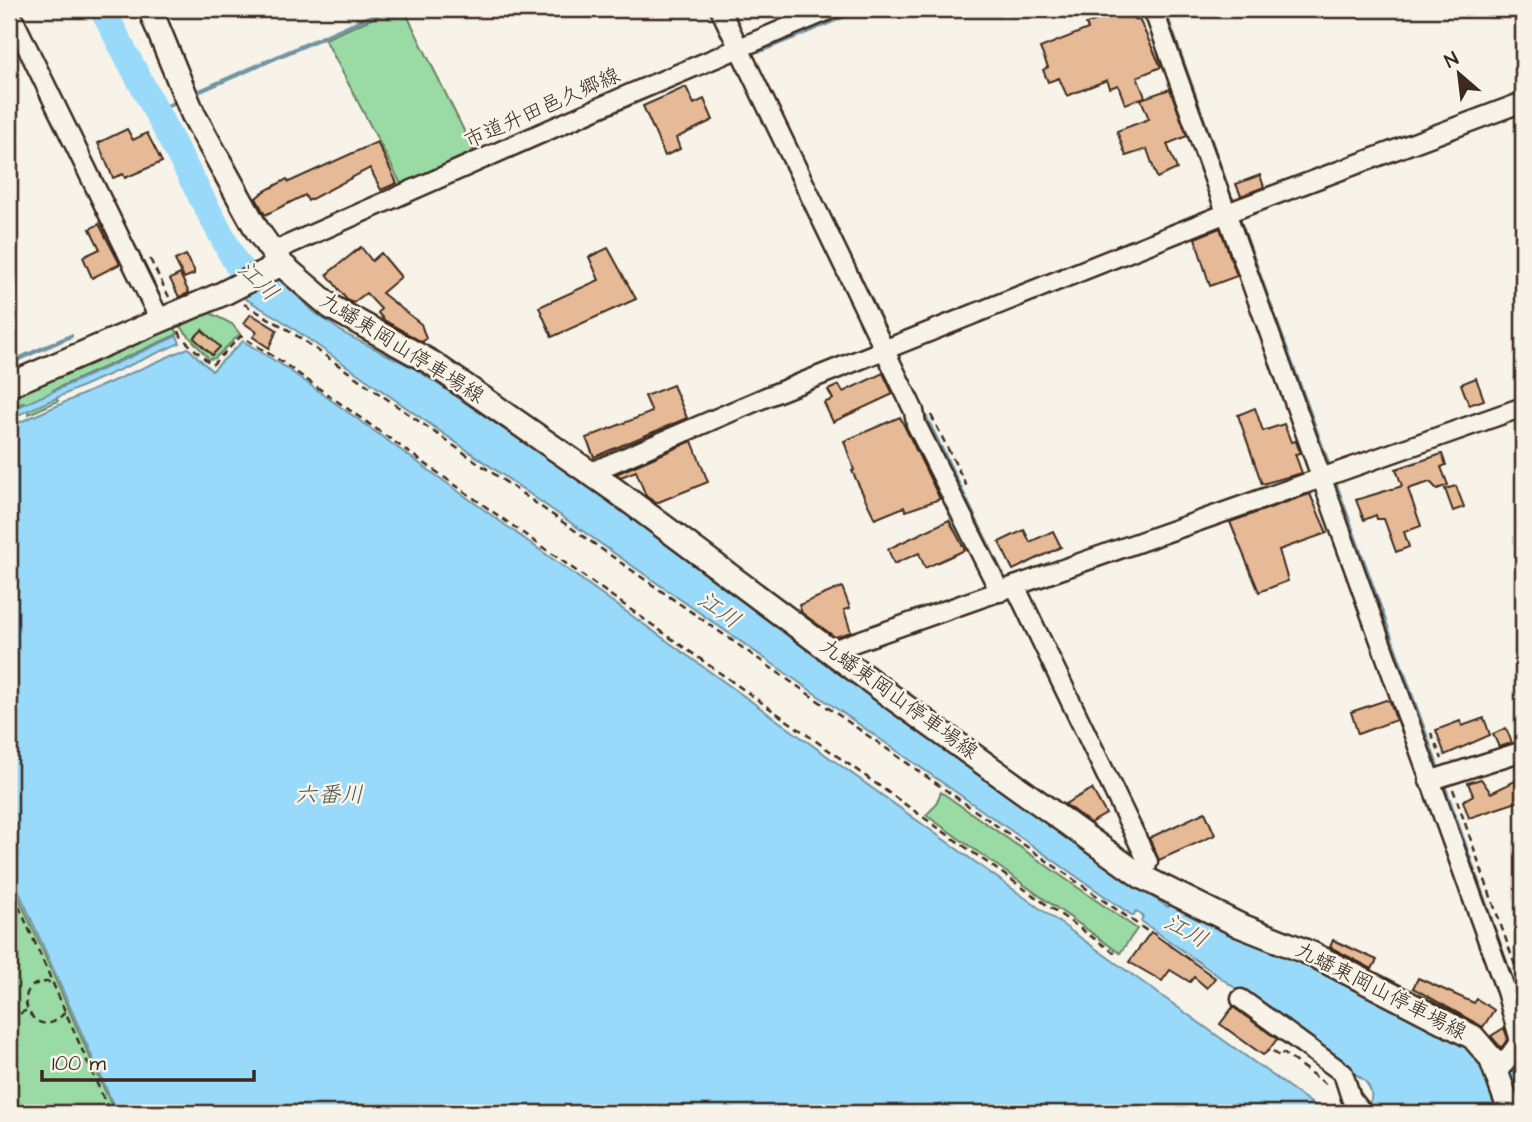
<svg xmlns="http://www.w3.org/2000/svg" width="1532" height="1122" font-family="'Architects Daughter','Klee One',sans-serif">
<rect width="100%" height="100%" fill="#f7f3e8"/>
<filter id="ink" filterUnits="userSpaceOnUse"><feTurbulence type="fractalNoise" baseFrequency=".0143" numOctaves="2"/><feDisplacementMap in="SourceGraphic" scale="14" xChannelSelector="R" yChannelSelector="G"/><feConvolveMatrix kernelMatrix="1 2 1 2 8 2 1 2 1" color-interpolation-filters="sRGB"/></filter>
<g filter="url(#ink)">
<!-- green -->
<g fill="#9adba5" stroke="#6a8262" stroke-width="2">
<polygon points="394,9 404,9 474,151 401,184 325,39"/>
<polygon points="210,313 232,324 240,334 215,358 209,359 180,326"/>
<polygon points="172,321 178,334 53,390 58,401 29,414 24,402 9,409 9,393"/>
<polygon points="941,792 1137,929 1120,953 926,815 935,806"/>
<polygon points="9,875 115,1113 9,1113"/>
</g>
<!-- water -->
<g fill="#99dafb" stroke="#7394a3" stroke-width="2">
<path d="M278,278L314,312L345,334L414,368L526,444L546,453L1122,877L1168,907L1173,902L1278,949L1461,1041L1505,1078L1523,1058V1081L1502,1103L1487,1113H1363C1373,1101 1375,1092 1364,1080L1141,921L1143,916L1136,911L1133,916L281,320L239,295Z"/>
<polygon points="177,336 180,343 9,419 9,411"/>
<polygon points="243,341 285,367 1325,1113 117,1113 9,869 9,427 188,348 212,371"/>
</g>
<g fill="none" stroke-linecap="round" stroke-linejoin="round">
<!-- stream -->
<g stroke="#7394a3" stroke-width="4.5">
<polyline points="1164,9 1234,206"/>
<polyline points="760,51 862,9"/>
<polyline points="200,91 387,9"/>
<polyline points="157,111 176,102"/>
<polyline points="90,157 158,294 153,296"/>
<polyline points="489,166 705,72"/>
<polyline points="1237,214 1330,469"/>
<polyline points="9,363 71,336"/>
<polyline points="920,406 1007,584"/>
<polyline points="1333,477 1439,772"/>
<polyline points="1442,780 1523,1011"/>
</g>
<!-- river -->
<polyline stroke="#99dafb" stroke-width="26" points="102,9 236,263 269,296"/>
</g>
<!-- building -->
<g fill="#e7ba97" stroke="#3b2a1e" stroke-width="2">
<polygon points="1127,9 1131,9 1135,20 1139,19 1161,67 1137,77 1145,97 1125,104 1118,85 1110,88 1107,80 1067,96 1059,78 1048,82 1043,70 1048,67 1040,48 1088,29 1086,24"/>
<polygon points="686,87 694,104 704,99 713,120 676,138 680,149 665,156 643,106"/>
<polygon points="1170,89 1187,136 1167,144 1177,169 1157,178 1147,149 1126,156 1117,131 1149,119 1141,99"/>
<polygon points="127,129 133,140 147,133 162,162 125,178 123,174 113,178 98,143"/>
<polygon points="377,142 397,183 381,190 370,168 308,201 305,195 265,215 256,198 263,192 287,179 289,182"/>
<polygon points="1260,175 1264,187 1241,196 1236,184"/>
<polygon points="99,224 120,264 92,278 83,257 100,249 90,229"/>
<polygon points="1220,228 1237,276 1210,286 1195,238"/>
<polygon points="361,247 372,261 381,253 401,277 382,293 421,324 426,339 422,342 384,320 378,313 381,309 366,293 353,303 347,300 327,274"/>
<polygon points="608,248 636,299 552,337 539,307 599,280 589,257"/>
<polygon points="186,255 194,270 194,274 184,278 175,260"/>
<polygon points="180,274 189,293 179,297 170,279"/>
<polygon points="251,314 277,330 269,348 253,337 257,332 244,323"/>
<polygon points="202,330 220,347 212,355 194,338"/>
<polygon points="883,373 893,394 833,422 824,403 833,399 828,390 839,385 843,392"/>
<polygon points="1476,378 1484,400 1469,405 1461,384"/>
<polygon points="673,385 687,418 594,457 586,438 652,412 645,396"/>
<polygon points="1255,408 1263,431 1284,424 1291,442 1296,441 1300,453 1295,454 1302,473 1262,484 1238,415"/>
<polygon points="900,417 940,499 906,511 904,507 875,519 852,471 854,470 844,441"/>
<polygon points="692,441 708,482 656,503 646,496 636,471 621,477 616,474"/>
<polygon points="1442,454 1446,465 1441,467 1448,485 1437,489 1430,482 1408,489 1421,526 1404,532 1409,547 1396,552 1384,519 1377,519 1376,515 1364,520 1356,500 1402,486 1396,469"/>
<polygon points="1456,486 1464,507 1453,511 1445,489"/>
<polygon points="1310,494 1327,533 1279,550 1288,581 1259,592 1230,522"/>
<polygon points="949,520 965,550 925,568 919,553 894,564 888,549"/>
<polygon points="1024,530 1030,542 1053,531 1061,547 1013,570 999,542"/>
<polygon points="842,587 850,608 844,610 851,632 835,637 802,613 799,605"/>
<polygon points="1386,700 1390,701 1396,720 1358,734 1351,712"/>
<polygon points="1484,718 1490,735 1445,755 1436,730 1460,721 1462,726"/>
<polygon points="1506,728 1512,743 1499,747 1493,734"/>
<polygon points="1523,777 1523,800 1469,818 1463,801 1473,795 1468,783 1481,779 1491,793"/>
<polygon points="1092,789 1106,814 1090,823 1065,804"/>
<polygon points="1205,812 1215,835 1159,860 1149,838"/>
<polygon points="1151,932 1215,978 1207,988 1194,977 1190,982 1170,970 1162,981 1129,962"/>
<polygon points="1333,940 1377,960 1372,969 1330,947"/>
<polygon points="1418,978 1474,1003 1477,999 1494,1010 1483,1027 1413,988"/>
<polygon points="1233,1007 1277,1039 1268,1051 1263,1055 1220,1024"/>
<polygon points="1504,1028 1508,1039 1501,1048 1491,1036"/>
</g>
<g fill="none" stroke-linecap="round" stroke-linejoin="round">
<!-- minor casing -->
<g stroke="#3b2a1e" stroke-width="23">
<g id="minor">
<polyline points="720,9 914,411 916,424 1000,592"/>
<polyline points="1153,9 1506,991 1520,1041 1503,1065 1496,1066"/>
<polyline points="9,10 160,320"/>
<polyline points="272,252 630,94 832,9"/>
<polyline points="589,473 766,397 1232,211 1523,102"/>
<polyline points="1015,586 1148,862 1142,877"/>
<polyline points="830,651 1523,407"/>
<polyline points="1429,781 1523,751"/>
<polyline points="1241,999 1343,1073 1351,1098 1363,1113"/>
</g>
</g>
<!-- major casing -->
<g stroke="#3b2a1e" stroke-width="28">
<g id="major">
<polyline points="150,9 193,114 257,230 281,264 331,307 432,363 616,491 896,700 1142,877 1239,925 1312,954 1473,1037 1491,1058 1511,1113"/>
<polyline points="9,385 222,294 281,264"/>
</g>
</g>
<!-- path -->
<g stroke="#3b2a1e" stroke-width="2.5" stroke-dasharray="7 5" stroke-linecap="butt">
<polyline points="150,259 169,297"/>
<polyline points="244,304 287,329 1150,933"/>
<polyline points="179,331 182,338 212,365 241,336 279,360 1116,954"/>
<polyline points="931,415 967,487"/>
<polyline points="1431,733 1442,759"/>
<polyline points="1453,789 1523,988"/>
<polyline points="9,884 110,1113"/>
<path d="M50,982C3,979 34,1051 65,1012"/>
<polyline points="9,1019 27,1010"/>
<polyline points="1273,1051 1280,1057 1283,1053 1330,1087"/>
</g>
<!-- minor -->
<use href="#minor" stroke="#f7f3e8" stroke-width="18"/>
<!-- major -->
<use href="#major" stroke="#f7f3e8" stroke-width="23"/>
</g>
</g>
<g text-anchor="middle" dominant-baseline="central" stroke-width="5" stroke-linejoin="round" paint-order="stroke">
<!-- street labels -->
<g font-size="21" fill="#3b2a1e" stroke="#f7f3e8">
<text transform="translate(542 108) rotate(-24)">市道升田邑久郷線</text>
<text transform="translate(402 348) rotate(32)">九蟠東岡山停車場線</text>
<text transform="translate(899 699) rotate(36)">九蟠東岡山停車場線</text>
<text transform="translate(1381 991) rotate(27)">九蟠東岡山停車場線</text>
</g>
<!-- water labels -->
<g font-size="23" font-style="italic" fill="#525655" stroke="#f7f3e8">
<text transform="translate(258 281) rotate(44)">江川</text>
<text transform="translate(719 610) rotate(35)">江川</text>
<text x="329" y="795">六番川</text>
<text transform="translate(1186 931) rotate(29)">江川</text>
</g>
</g>
<!-- margin -->
<rect width="1532" height="1122" fill="none" stroke="#f7f3e8" stroke-width="35"/>
<rect x="18" y="18" width="1497" height="1087" fill="none" stroke="#3b2a1e" stroke-width="2.5" filter="url(#ink)"/>
<!-- north arrow -->
<g transform="translate(1459 74) rotate(332)" stroke="#f7f3e8" stroke-width="5" paint-order="stroke">
<path d="M0-5L12 26L0 18L-12 26Z" fill="#3b2a1e"/>
<text y="-10" font-size="19" font-weight="bold" text-anchor="middle" fill="#3b2a1e">N</text>
</g>
<!-- scale -->
<path d="M42 1070v10h212v-10" fill="none" stroke="#3b2a1e" stroke-width="3.5"/>
<text x="52" y="1070" font-size="21" fill="#3b2a1e" stroke="#f7f3e8" stroke-width="5" paint-order="stroke">100 m</text>
</svg>
